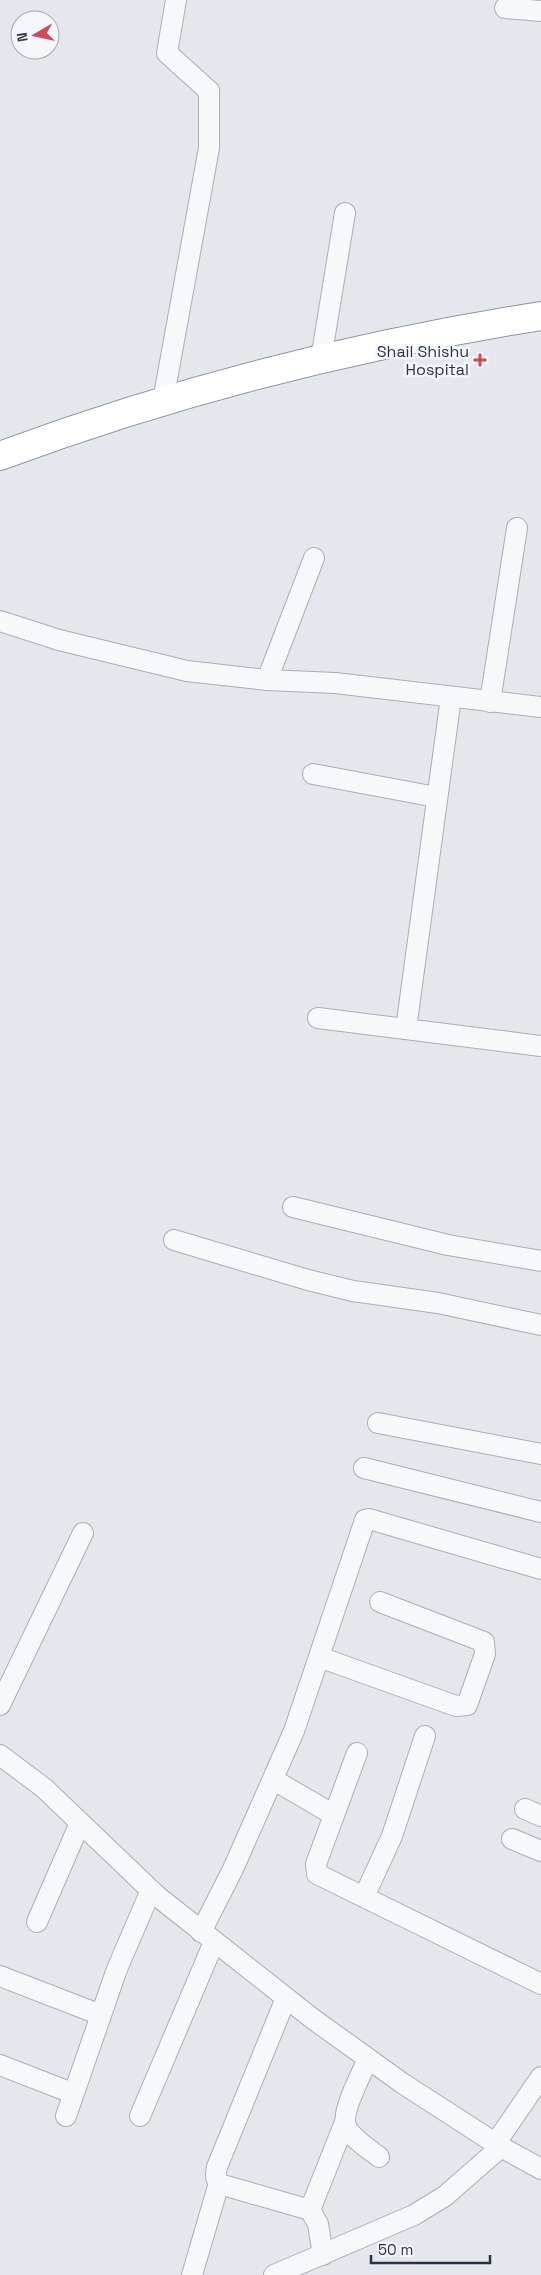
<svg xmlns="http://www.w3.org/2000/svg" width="541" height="2275" font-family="'Space Grotesk',sans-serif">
<rect width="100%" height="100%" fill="#e4e7ec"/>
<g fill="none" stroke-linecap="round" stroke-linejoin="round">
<!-- minor casing -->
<g stroke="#a9aeb7" stroke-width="22">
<g id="minor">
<polyline points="505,8 541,11"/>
<polyline points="321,359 345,213"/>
<polyline points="163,401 209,148 209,91 167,53 176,0"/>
<polyline points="0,621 59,640 187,671 267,680 335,683 541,707"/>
<polyline points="267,680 314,558"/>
<polyline points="490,702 517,528"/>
<polyline points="313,774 436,797"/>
<polyline points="318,1018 541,1046"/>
<polyline points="406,1029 451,697"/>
<polyline points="293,1207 448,1245 541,1261"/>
<polyline points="174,1240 308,1280 353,1291 438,1303 541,1325"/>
<polyline points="378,1423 541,1454"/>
<polyline points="364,1468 541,1512"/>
<polyline points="319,1657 456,1706 467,1705 485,1654 484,1642 380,1602"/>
<polyline points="0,1705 83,1533"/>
<polyline points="357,1753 316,1864 317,1874 541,1984"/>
<polyline points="0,1755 44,1788 157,1896 313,2019 402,2083 501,2147 541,2169"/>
<polyline points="274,1780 334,1815"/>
<polyline points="525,1809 541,1816"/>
<polyline points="512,1839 541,1851"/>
<polyline points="364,1897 392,1836 425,1736"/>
<polyline points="37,1922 80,1823"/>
<polyline points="201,1932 233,1869 294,1731 365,1520 369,1519 541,1569"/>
<polyline points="0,1976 101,2015"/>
<path d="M286,1998L217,2167C215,2176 215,2181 223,2185L310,2210L318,2224L323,2255"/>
<path d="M368,2059C362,2073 339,2115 347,2128C353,2139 369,2149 379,2157"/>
<polyline points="0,2065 72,2093"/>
<polyline points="66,2116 117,1969 151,1890"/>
<polyline points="140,2116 214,1942"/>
<polyline points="495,2144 541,2077"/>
<polyline points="310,2210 345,2122"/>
<polyline points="192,2275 219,2183"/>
<polyline points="274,2275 414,2215 445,2196 501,2147"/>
</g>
</g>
<!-- highway casing -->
<g stroke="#8b94a3" stroke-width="30">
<path id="highway" d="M0,456C175,391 356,345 541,316"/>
</g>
<!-- minor -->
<use href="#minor" stroke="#f7f8fa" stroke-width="20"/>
<!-- highway -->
<use href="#highway" stroke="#fff" stroke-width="28"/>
</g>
<!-- markers -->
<path fill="#d1495b" stroke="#f4f6f9" stroke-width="2" d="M477.5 352.5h5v5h5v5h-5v5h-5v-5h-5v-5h5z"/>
<g text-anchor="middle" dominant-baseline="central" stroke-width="5" stroke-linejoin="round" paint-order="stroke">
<!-- poi labels -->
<g font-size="16" fill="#2b3445" stroke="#f4f6f9" text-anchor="end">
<text x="469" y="351">Shail Shishu<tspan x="469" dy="18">Hospital</tspan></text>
</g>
</g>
<!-- north arrow -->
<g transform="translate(35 35) rotate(261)"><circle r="24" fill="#f4f6f9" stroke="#a4a8b1"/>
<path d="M0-4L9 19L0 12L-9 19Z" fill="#d1495b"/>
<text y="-8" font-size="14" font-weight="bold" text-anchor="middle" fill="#2b3445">N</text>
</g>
<!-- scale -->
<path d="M371 2255v8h119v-8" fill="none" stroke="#2b3445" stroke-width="2.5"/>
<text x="378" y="2255" font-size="15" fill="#2b3445" stroke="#f4f6f9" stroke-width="4" paint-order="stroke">50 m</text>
</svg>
